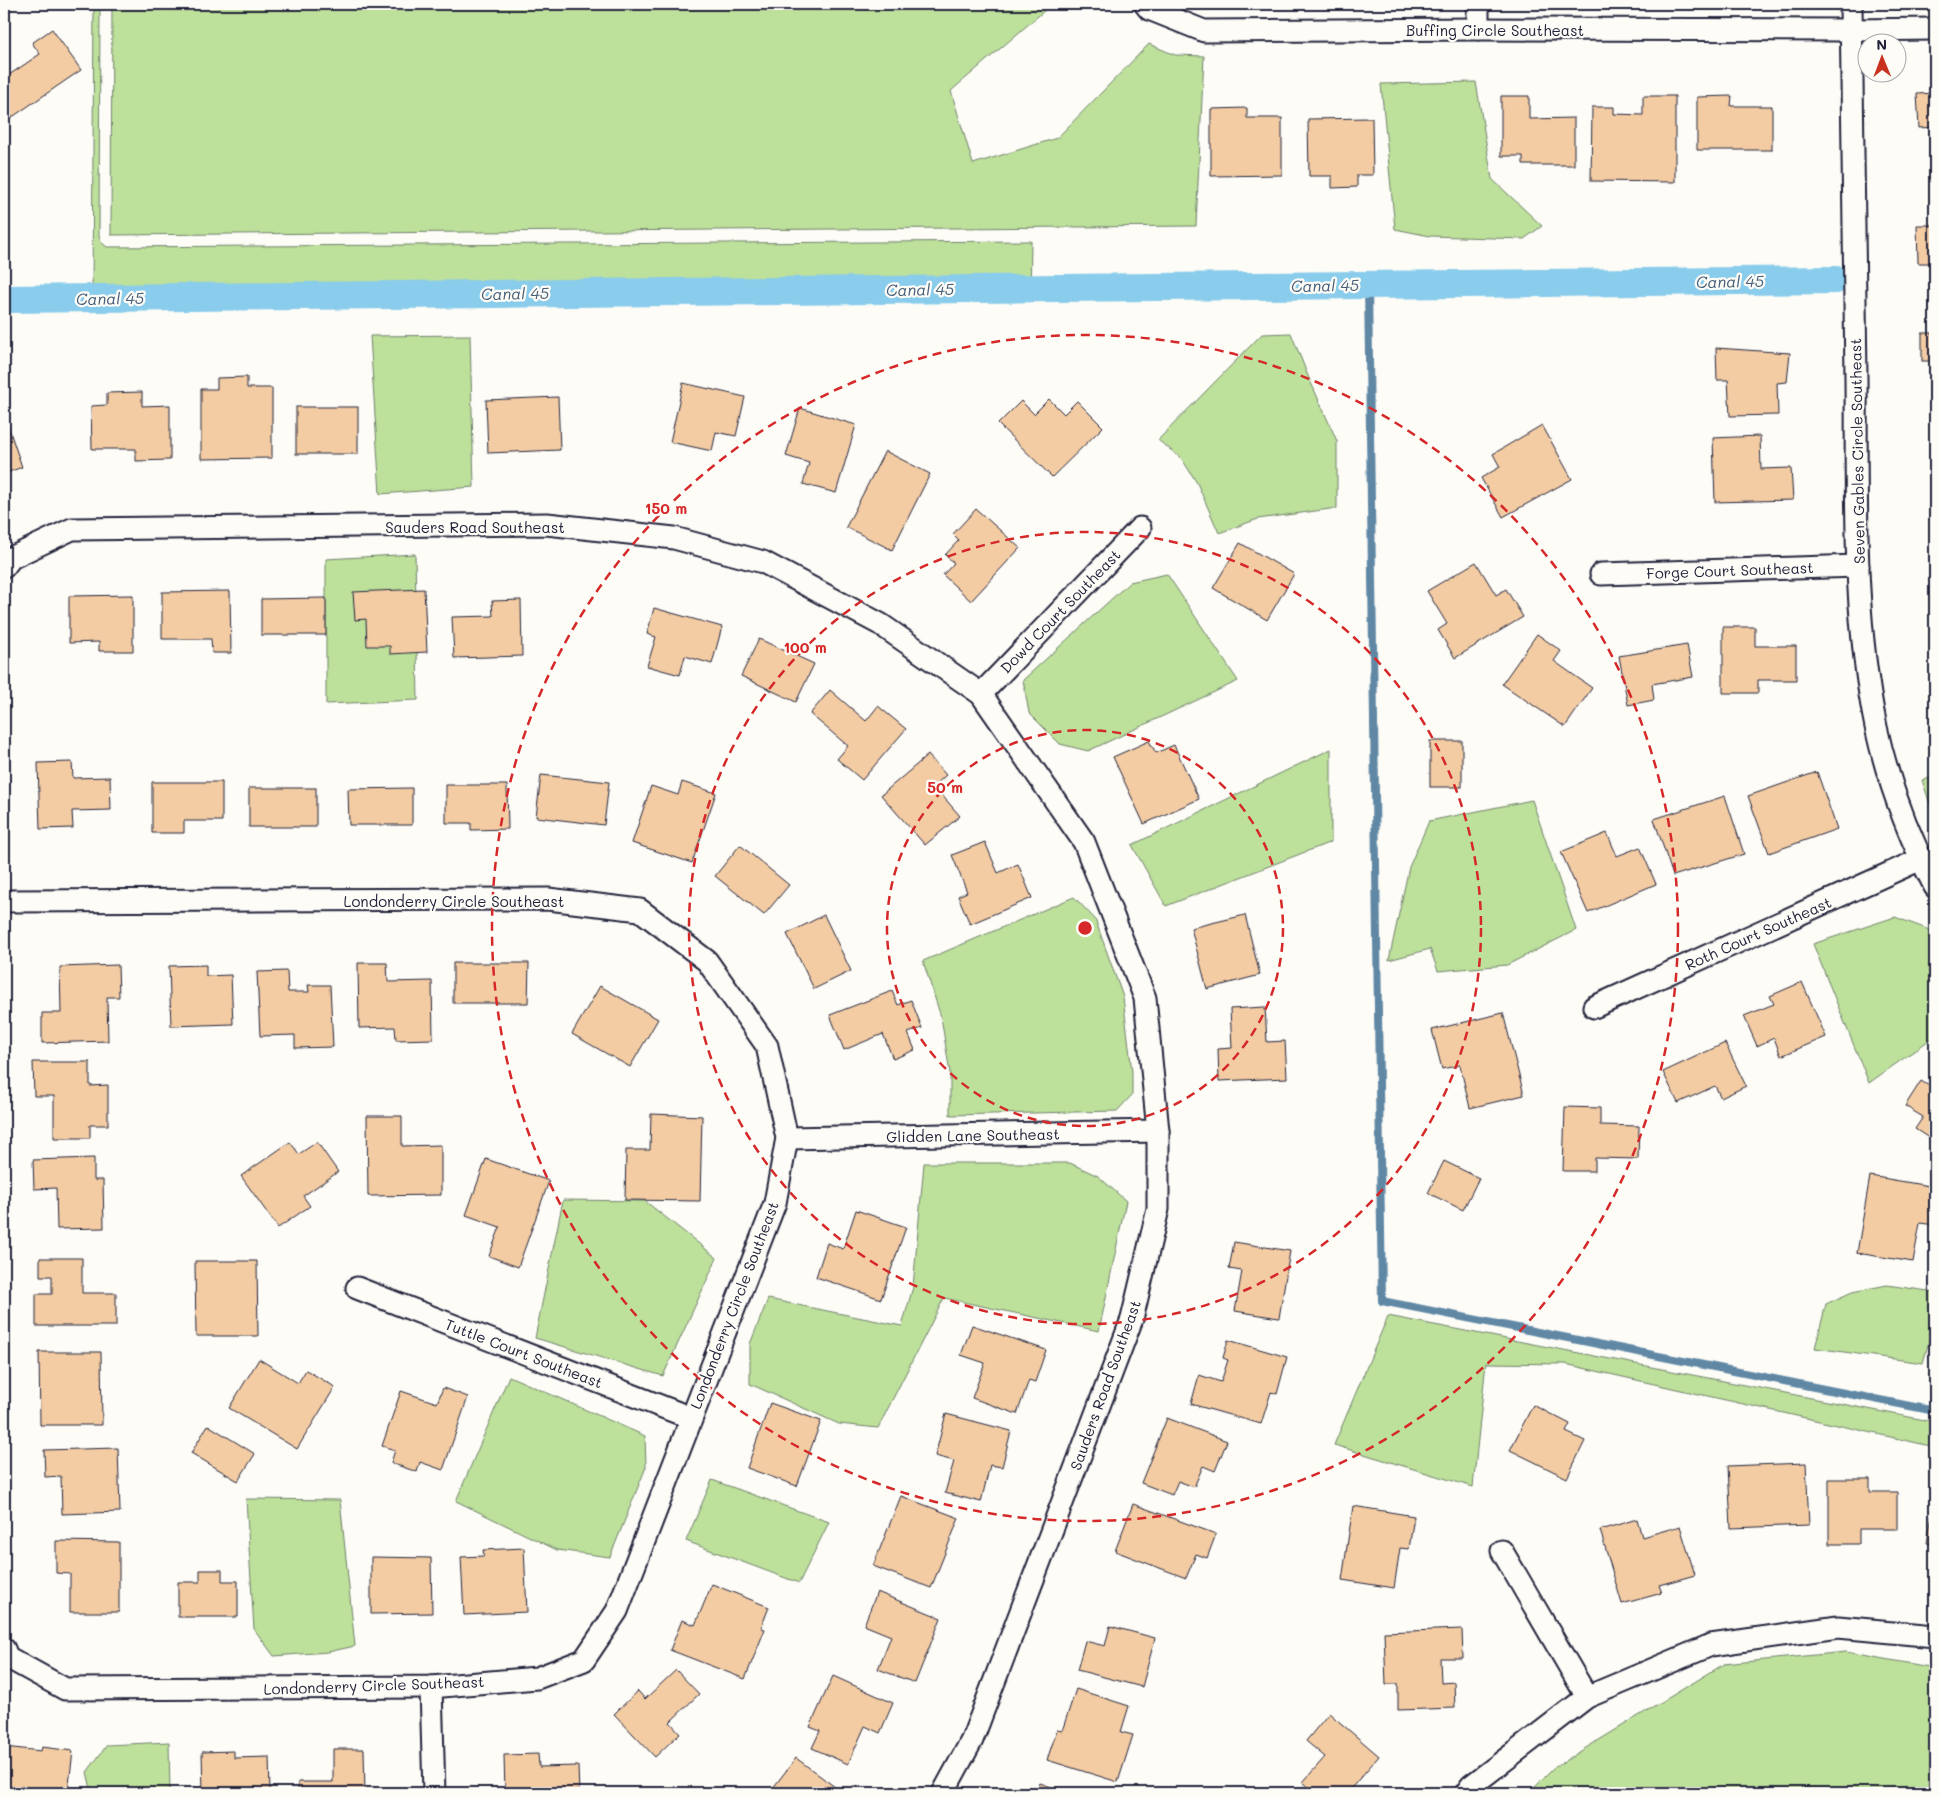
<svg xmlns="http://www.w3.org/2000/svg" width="1939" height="1797" font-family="Mali,sans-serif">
<rect width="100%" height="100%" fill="#fdfcf7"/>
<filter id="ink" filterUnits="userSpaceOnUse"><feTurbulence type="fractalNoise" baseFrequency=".02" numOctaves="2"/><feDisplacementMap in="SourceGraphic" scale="10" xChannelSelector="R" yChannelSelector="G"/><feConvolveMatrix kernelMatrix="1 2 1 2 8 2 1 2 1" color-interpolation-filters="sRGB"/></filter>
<g filter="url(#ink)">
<!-- green -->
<g fill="#bde09b" stroke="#70816b">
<polygon points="94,4 100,4 99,235 101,242 107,247 1031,241 1030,301 92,292"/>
<polygon points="112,4 1052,4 951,91 973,164 1057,138 1149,44 1175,55 1204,56 1196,226 111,235"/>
<polygon points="1476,82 1492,179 1542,226 1524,239 1430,236 1395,229 1381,84"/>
<polygon points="1291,333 1308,376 1337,441 1337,508 1258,519 1219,533 1197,483 1182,459 1158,440 1262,334"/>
<polygon points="470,335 474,487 380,494 370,336"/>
<polygon points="415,554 418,700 326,704 326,559"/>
<polygon points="1167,574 1238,681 1088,751 1060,744 1029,713 1023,680 1130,582"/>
<polygon points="1331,749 1331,842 1166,906 1132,845"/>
<polygon points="1935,777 1935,819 1922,780"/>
<polygon points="1532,800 1576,930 1507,965 1438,971 1430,949 1389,960 1409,867 1429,821"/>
<polygon points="1074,897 1095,919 1123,997 1132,1072 1132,1095 1117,1111 950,1115 950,1073 941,1017 923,961"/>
<polygon points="1895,917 1932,931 1935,938 1935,1036 1869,1083 1813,944"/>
<polygon points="924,1163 1070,1163 1098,1176 1126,1201 1099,1331 944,1298 878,1428 839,1424 750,1384 750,1344 768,1299 902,1326 913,1287"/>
<polygon points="563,1200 645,1201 717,1258 663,1376 535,1338"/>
<polygon points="1887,1285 1935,1292 1935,1319 1923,1363 1815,1348 1826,1304 1852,1292"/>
<polygon points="1388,1316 1935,1422 1935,1447 1565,1364 1486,1363 1473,1487 1334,1445"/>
<polygon points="509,1376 645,1436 646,1467 610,1557 557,1550 456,1501"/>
<polygon points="712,1480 829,1522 799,1583 686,1541"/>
<polygon points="246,1499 340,1500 355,1646 328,1652 274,1656 254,1629"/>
<polygon points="1846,1652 1935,1668 1935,1793 1528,1793 1553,1768 1724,1664"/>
<polygon points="169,1742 170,1793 92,1793 87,1772 107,1745"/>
</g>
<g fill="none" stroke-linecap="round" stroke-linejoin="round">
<!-- stream -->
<polyline stroke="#6088a5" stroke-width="8" points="1368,285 1382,1301 1935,1411"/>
<!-- canal -->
<polyline stroke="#8acceb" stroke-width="28" points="4,299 1836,280"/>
</g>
<!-- building -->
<g fill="#f3cca3" stroke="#22223b">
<polygon points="52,29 81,70 5,122 4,69 9,75 40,54 32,43"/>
<polygon points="1935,93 1935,127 1919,128 1917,94"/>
<polygon points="1501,96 1529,96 1529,119 1574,118 1574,165 1523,165 1523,156 1501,156"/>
<polygon points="1643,96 1675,96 1675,182 1591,181 1592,107 1614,107 1614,114 1643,115"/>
<polygon points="1732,96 1731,106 1772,106 1772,150 1697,150 1697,97"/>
<polygon points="1247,108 1247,118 1282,118 1282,175 1211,176 1211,109"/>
<polygon points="1372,118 1373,175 1357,175 1357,187 1332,188 1332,176 1309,176 1308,119"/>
<polygon points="1917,225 1935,225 1935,263 1918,263"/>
<rect x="1922" y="333" width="13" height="28"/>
<polygon points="1716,348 1790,353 1787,382 1777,383 1778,415 1730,416 1728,380 1717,380"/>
<polygon points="247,377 247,388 272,388 272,458 201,459 201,389 217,389 217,378"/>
<polygon points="683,383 745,397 736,436 716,432 712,451 670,442"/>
<polygon points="142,392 142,406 170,405 170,460 136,461 136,449 92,449 91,406 107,405 107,393"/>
<polygon points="558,397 560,450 488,453 486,400"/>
<polygon points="1049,399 1064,414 1077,401 1103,427 1052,477 998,424 1021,401 1034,414"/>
<rect x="296" y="407" width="62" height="47"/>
<polygon points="800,408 856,425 836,493 803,484 809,463 786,456"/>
<polygon points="4,414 22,467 4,474"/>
<polygon points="1542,425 1572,479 1503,517 1481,478 1500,467 1493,454"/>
<polygon points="1932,433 1935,433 1935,462 1933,462"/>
<polygon points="1760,436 1761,469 1791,468 1793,500 1715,502 1713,438"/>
<polygon points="885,451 930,474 892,550 846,527"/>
<polygon points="1933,481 1935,481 1935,512 1932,512"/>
<polygon points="976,509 1020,548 971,601 943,575 954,563 945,555 959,540 953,534"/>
<polygon points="1240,543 1294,574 1267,620 1213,588"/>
<polygon points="1476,562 1496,595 1506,589 1523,617 1455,658 1438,630 1447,624 1427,591"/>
<polygon points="424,589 427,652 390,654 390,646 367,646 366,619 355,620 353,592"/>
<polygon points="230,591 231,653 212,653 211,639 162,639 162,592"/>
<polygon points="133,595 133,651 99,651 99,642 69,643 69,596"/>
<polygon points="326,598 326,635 261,635 261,599"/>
<polygon points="521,600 522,656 454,658 452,617 493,616 492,601"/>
<polygon points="654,608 722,627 712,664 685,656 680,675 647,666 656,637 647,634"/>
<polygon points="1723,627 1755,627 1755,646 1796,646 1796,680 1758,680 1758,693 1723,693"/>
<polygon points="1537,634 1561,651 1554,661 1592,688 1565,727 1502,684"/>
<polygon points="759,639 814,664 796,702 741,676"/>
<polygon points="1687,645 1693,677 1652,684 1654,700 1628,705 1619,656"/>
<polygon points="830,690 866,721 878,706 906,729 862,780 837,759 848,746 810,714"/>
<polygon points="1149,741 1156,753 1174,745 1199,799 1144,824 1113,757"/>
<rect x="1430" y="741" width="32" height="46"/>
<polygon points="928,755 946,775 934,786 960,816 925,845 881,795"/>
<polygon points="72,762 73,778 110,777 111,810 72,811 73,828 40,829 38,763"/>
<polygon points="1817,772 1837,829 1769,853 1748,796"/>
<polygon points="541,775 609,782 604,825 536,817"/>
<polygon points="152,782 222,782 222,821 184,821 184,833 152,833"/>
<polygon points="682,782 716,793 692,863 632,843 651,786 678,795"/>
<polygon points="446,785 507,785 508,829 471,830 471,823 446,823"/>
<rect x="249" y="788" width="67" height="39"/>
<polygon points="412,788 412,825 349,825 348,789"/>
<polygon points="1725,796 1744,854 1673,876 1654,819"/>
<polygon points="1607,833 1617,856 1640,847 1656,884 1588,913 1561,852"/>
<polygon points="985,842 998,873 1018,864 1032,898 970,924 958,896 967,892 952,855"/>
<polygon points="740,845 789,885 764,915 715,876"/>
<polygon points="824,915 851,971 814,989 787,934"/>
<polygon points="1245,915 1260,975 1207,989 1191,928"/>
<polygon points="358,963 387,963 388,982 432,981 433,1039 396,1040 395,1027 359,1028"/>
<polygon points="453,963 529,963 528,1003 453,1003"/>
<polygon points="118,965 119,997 107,997 108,1041 42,1043 42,1013 61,1013 60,967"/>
<polygon points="206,965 206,976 231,975 233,1024 171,1026 169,966"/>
<polygon points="287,971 288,992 309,992 308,985 330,985 333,1047 295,1048 295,1035 260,1036 257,972"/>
<polygon points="1802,982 1826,1037 1781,1056 1774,1038 1757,1046 1744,1016 1774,1004 1770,996"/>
<polygon points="600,986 658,1019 630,1067 572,1034"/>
<polygon points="892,991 898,1005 911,1000 922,1028 908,1033 915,1050 893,1059 883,1034 844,1050 830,1015"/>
<polygon points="1265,1007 1267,1042 1285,1041 1287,1078 1219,1081 1218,1049 1232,1048 1230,1009"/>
<polygon points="1503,1013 1524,1095 1470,1108 1460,1065 1442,1069 1432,1030"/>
<polygon points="1725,1043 1746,1086 1721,1098 1715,1086 1678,1103 1663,1072"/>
<polygon points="33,1062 90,1062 90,1086 108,1085 108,1125 90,1125 90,1138 54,1138 54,1096 34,1096"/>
<polygon points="1921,1081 1934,1089 1935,1088 1935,1142 1915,1129 1923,1117 1905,1106"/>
<polygon points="1565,1107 1600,1108 1600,1125 1639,1126 1638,1159 1595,1158 1595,1171 1563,1171"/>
<polygon points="651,1114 702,1116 700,1201 625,1200 626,1150 650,1150"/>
<polygon points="367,1116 402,1116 402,1146 441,1145 441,1195 368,1196"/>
<polygon points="290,1142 299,1154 317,1142 338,1172 303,1196 310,1206 278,1228 241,1176"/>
<polygon points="94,1158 94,1180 103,1180 104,1228 57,1229 56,1188 34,1189 33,1160"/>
<polygon points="486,1159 549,1181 518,1267 489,1256 500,1227 466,1215"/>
<polygon points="1444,1161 1479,1178 1463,1210 1428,1193"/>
<polygon points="1870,1176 1935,1187 1935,1225 1920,1223 1913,1262 1857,1253"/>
<polygon points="856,1210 906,1227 881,1299 816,1277 827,1243 843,1249"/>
<polygon points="1234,1242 1290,1251 1279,1318 1235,1311 1242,1271 1229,1269"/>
<polygon points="40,1258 82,1258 82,1293 116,1293 116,1326 36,1326 36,1294 52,1294 52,1276 40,1276"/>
<polygon points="195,1261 257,1261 258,1336 196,1336"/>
<polygon points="972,1325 1046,1350 1035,1382 1029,1380 1017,1414 972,1398 985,1363 961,1355"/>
<polygon points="1228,1340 1287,1357 1277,1394 1271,1392 1261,1424 1191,1404 1199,1375 1221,1382 1228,1360 1223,1358"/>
<polygon points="39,1352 101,1352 102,1425 40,1425"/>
<polygon points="259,1359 298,1383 306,1370 335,1387 297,1449 229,1408"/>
<polygon points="443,1388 468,1397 443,1470 420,1462 417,1472 391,1463 395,1450 382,1446 401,1391 437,1403"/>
<polygon points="770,1403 821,1421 797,1486 747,1468"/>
<polygon points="1533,1405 1570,1424 1566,1432 1585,1441 1567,1478 1510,1450"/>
<polygon points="946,1414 1011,1431 1002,1467 990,1465 981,1502 945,1493 954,1461 935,1456"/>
<polygon points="1167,1418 1227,1441 1215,1471 1203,1466 1194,1487 1178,1481 1172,1495 1141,1483"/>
<polygon points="208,1425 255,1454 238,1481 191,1453"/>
<polygon points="118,1448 120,1512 62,1514 61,1476 45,1477 44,1450"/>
<polygon points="1806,1463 1809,1525 1731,1528 1728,1466"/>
<polygon points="1829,1479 1870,1479 1870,1492 1897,1492 1897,1529 1859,1529 1859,1544 1829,1544"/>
<polygon points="901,1496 959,1518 931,1588 873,1566"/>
<polygon points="1935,1498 1935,1545 1927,1543"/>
<polygon points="1133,1504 1216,1534 1207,1558 1196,1554 1186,1578 1115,1551"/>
<polygon points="1353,1506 1414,1516 1409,1549 1400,1548 1394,1588 1342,1580"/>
<polygon points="1637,1519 1642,1537 1680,1526 1695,1575 1659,1585 1662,1593 1622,1604 1600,1530"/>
<polygon points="56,1541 119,1542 119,1612 70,1612 70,1574 56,1573"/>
<polygon points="524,1548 527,1612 464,1615 461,1557 484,1556 483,1550"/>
<polygon points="371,1557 431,1558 432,1613 371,1614"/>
<polygon points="200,1570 222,1570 222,1581 238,1581 238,1617 178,1617 178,1582 200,1582"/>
<polygon points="712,1584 769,1607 761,1628 765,1629 745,1679 670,1650 682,1620 695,1625"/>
<polygon points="877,1592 941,1618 915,1683 878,1669 891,1636 864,1625"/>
<polygon points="1110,1626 1155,1638 1142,1687 1077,1670 1085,1641 1105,1646"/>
<polygon points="1462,1629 1463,1658 1440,1658 1441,1683 1454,1682 1455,1708 1398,1710 1398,1684 1386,1684 1384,1632"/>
<polygon points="676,1670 699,1694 670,1722 680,1733 655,1757 614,1714 638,1691 645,1699"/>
<polygon points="833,1676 893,1703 880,1733 865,1726 848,1764 812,1748 820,1731 810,1727"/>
<polygon points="1076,1689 1129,1706 1121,1732 1133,1735 1118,1782 1047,1760 1057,1730 1062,1731"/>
<polygon points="1329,1713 1379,1756 1347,1793 1315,1793 1303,1782 1325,1757 1306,1741"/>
<polygon points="4,1747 41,1751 42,1747 73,1751 68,1793 4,1793"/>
<polygon points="333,1749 364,1749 365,1793 298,1793 298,1782 333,1782"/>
<polygon points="234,1751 234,1758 269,1757 270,1792 203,1793 202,1752"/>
<polygon points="538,1754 539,1767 578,1766 579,1793 505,1793 504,1755"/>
<polygon points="796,1758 843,1793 769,1793"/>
<polygon points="1040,1783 1068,1793 1037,1793"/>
</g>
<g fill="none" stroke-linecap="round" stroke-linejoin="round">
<!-- street casing -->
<g stroke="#22223b" stroke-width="25">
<g id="street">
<polyline points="1145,4 1149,9 1204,31 1478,29 1851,30 1935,29"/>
<polyline points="1478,4 1478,29"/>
<path d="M1851,4C1853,128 1854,253 1856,377C1857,493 1852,612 1876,727C1888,782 1909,837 1935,887"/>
<polyline points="4,567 11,558 72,529 547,524 674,538 763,562 880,624 981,694 1084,842 1145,998 1158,1131 1158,1209 1132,1319 972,1740 943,1793"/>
<polyline points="1601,574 1858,566"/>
<polyline points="981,694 1140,528"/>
<polyline points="4,901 548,899 640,910 707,961 767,1046 787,1138 775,1203 617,1611 584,1660 537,1678 431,1687 65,1689 7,1657 4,1649"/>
<polyline points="1594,1007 1921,859"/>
<polyline points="787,1138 1158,1131"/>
<polyline points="357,1288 691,1418"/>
<polyline points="1502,1551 1587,1697"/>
<polyline points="431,1687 434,1793"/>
<polyline points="1466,1793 1471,1786 1587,1697 1711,1645 1838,1627 1935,1636"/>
</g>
</g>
<!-- street -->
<use href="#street" stroke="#fdfcf7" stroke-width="21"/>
</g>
</g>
<!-- distance rings -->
<g fill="none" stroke="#d62828" stroke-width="2.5" stroke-dasharray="9 6">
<circle cx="1085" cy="928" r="198"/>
<circle cx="1085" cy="928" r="396"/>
<circle cx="1085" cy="928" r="593"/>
</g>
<g text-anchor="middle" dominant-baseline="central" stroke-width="4.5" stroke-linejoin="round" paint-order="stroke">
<!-- street labels -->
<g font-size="15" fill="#22223b" stroke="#fdfcf7">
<text x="1495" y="30">Buffing Circle Southeast</text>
<text transform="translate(1857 451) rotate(-91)">Seven Gables Circle Southeast</text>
<text x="475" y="527">Sauders Road Southeast</text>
<text transform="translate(1730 570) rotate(-2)">Forge Court Southeast</text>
<text transform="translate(1060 611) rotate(-46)">Dowd Court Southeast</text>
<text x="454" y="901">Londonderry Circle Southeast</text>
<text transform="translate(1758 933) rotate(-24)">Roth Court Southeast</text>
<text transform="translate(973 1135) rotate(-1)">Glidden Lane Southeast</text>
<text transform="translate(734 1305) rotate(-69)">Londonderry Circle Southeast</text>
<text transform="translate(524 1353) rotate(21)">Tuttle Court Southeast</text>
<text transform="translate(1105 1385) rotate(-70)">Sauders Road Southeast</text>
<text transform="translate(374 1685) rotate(-2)">Londonderry Circle Southeast</text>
</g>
<!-- water labels -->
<g font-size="16" font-style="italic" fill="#465e79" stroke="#fdfcf7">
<text transform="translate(1730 281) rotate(-1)">Canal 45</text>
<text transform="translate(1325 285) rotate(-1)">Canal 45</text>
<text transform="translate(920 289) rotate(-1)">Canal 45</text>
<text transform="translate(515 293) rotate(-1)">Canal 45</text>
<text transform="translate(110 298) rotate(-1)">Canal 45</text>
</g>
</g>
<circle cx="1085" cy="928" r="8" fill="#d62828" stroke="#fdfcf7" stroke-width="2.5"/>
<g font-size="15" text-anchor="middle" font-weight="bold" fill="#d62828" stroke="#fdfcf7" stroke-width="4.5" stroke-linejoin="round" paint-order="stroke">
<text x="666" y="514">150 m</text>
<text x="805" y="653">100 m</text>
<text x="945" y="793">50 m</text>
</g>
<!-- margin -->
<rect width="1939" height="1797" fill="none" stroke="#fdfcf7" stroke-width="20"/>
<rect x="10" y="10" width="1919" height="1777" fill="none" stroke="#22223b" stroke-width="2" filter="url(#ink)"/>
<!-- north arrow -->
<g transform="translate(1882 58) rotate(359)"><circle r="24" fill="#fdfcf7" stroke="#a5a5ac"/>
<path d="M0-4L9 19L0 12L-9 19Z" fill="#c8321e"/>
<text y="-8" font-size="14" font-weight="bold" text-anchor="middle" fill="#22223b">N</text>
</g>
</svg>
